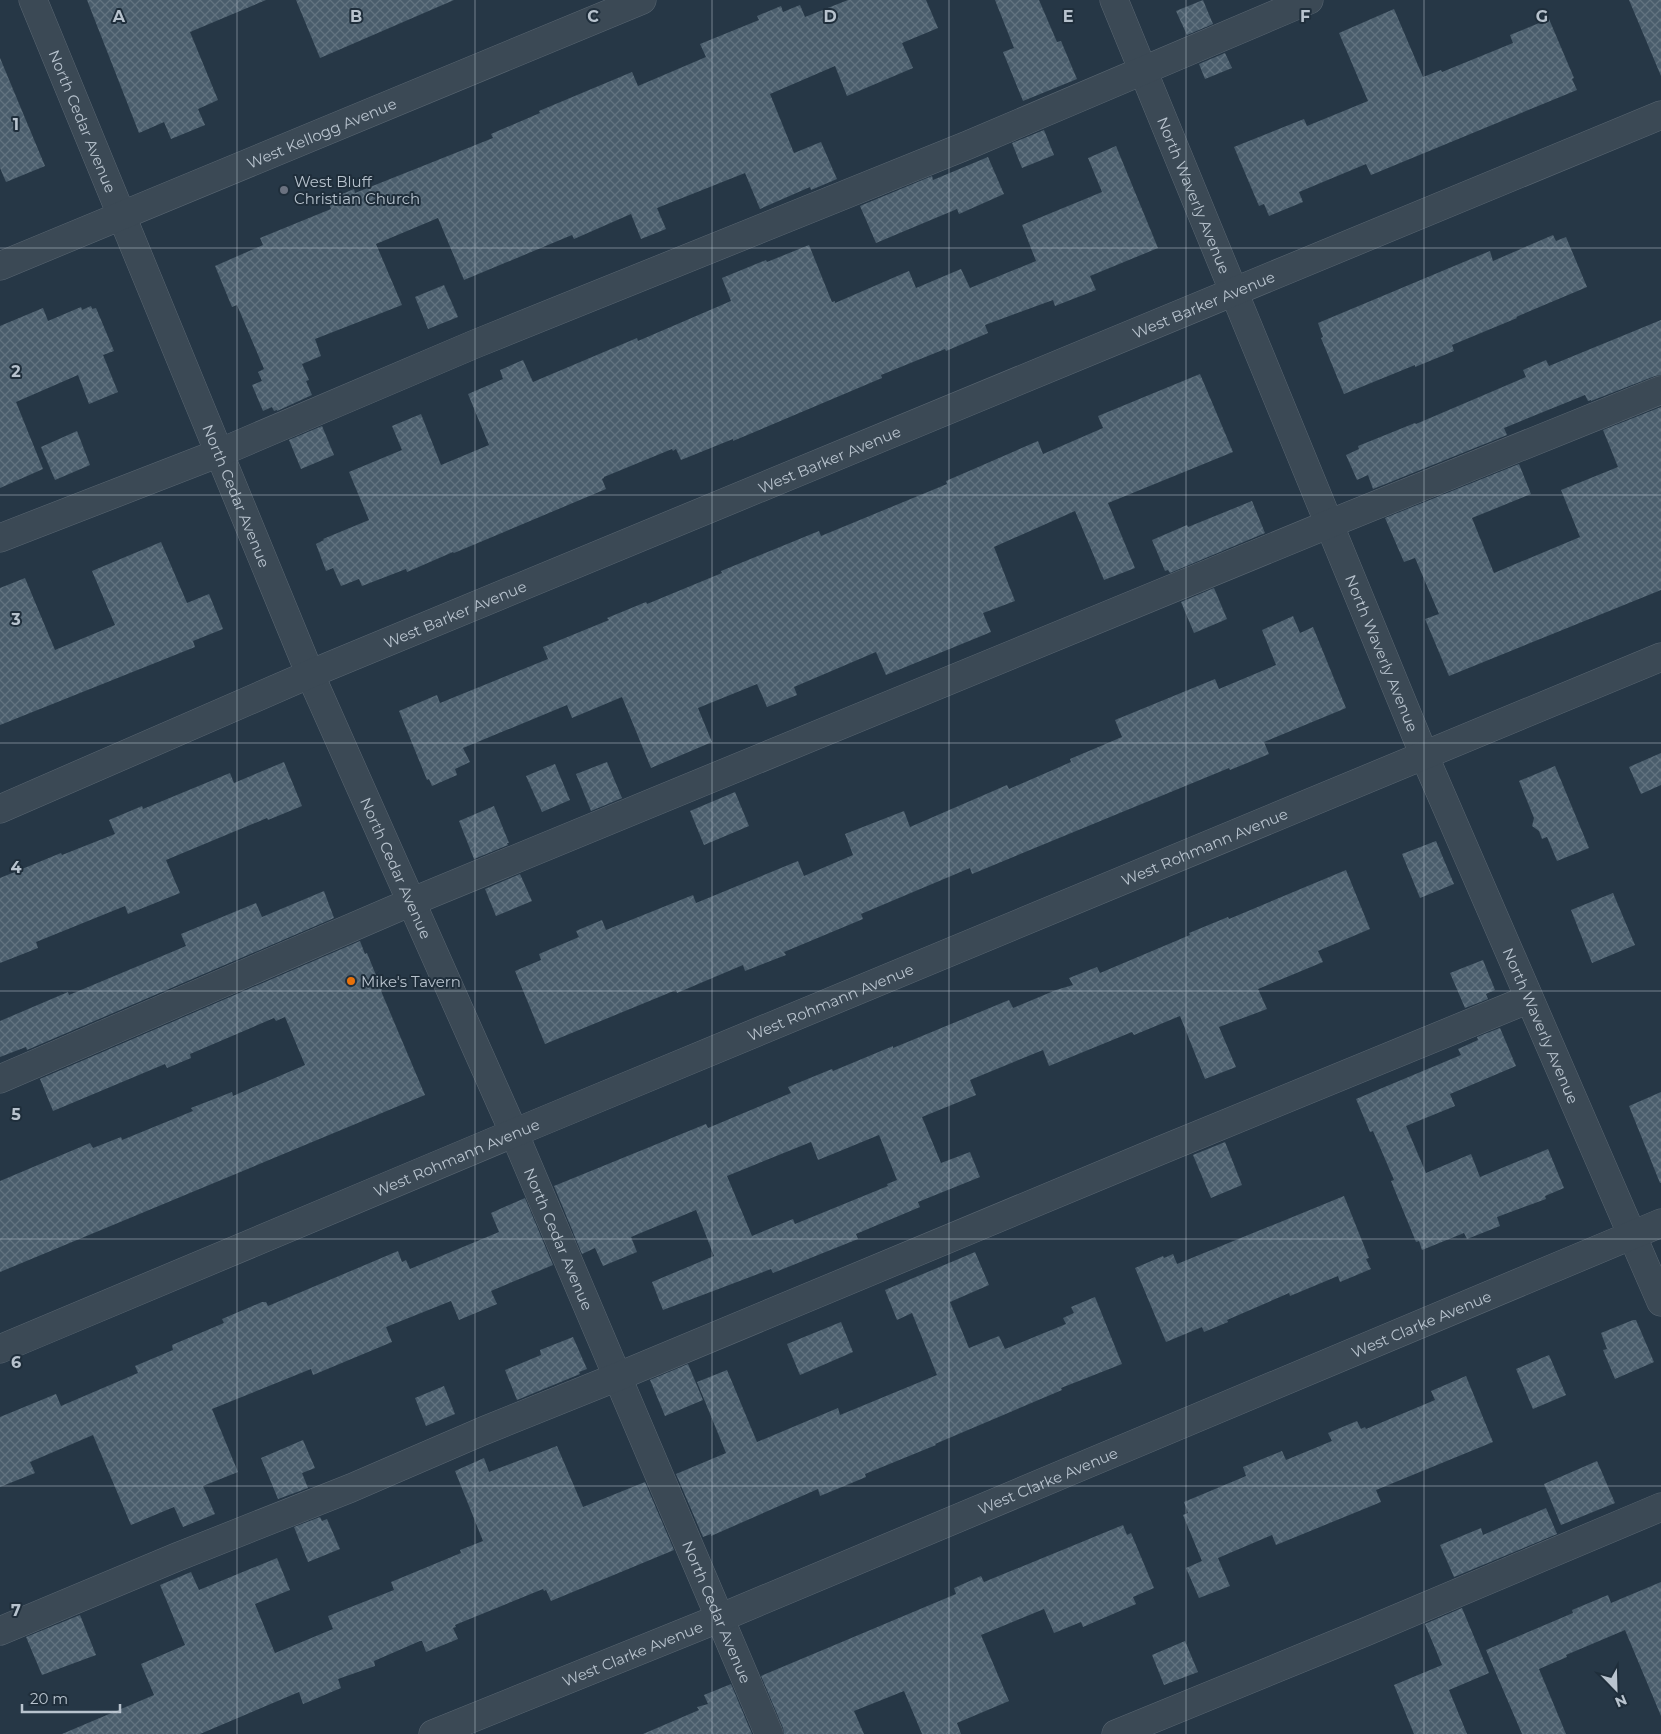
<svg xmlns="http://www.w3.org/2000/svg" width="1661" height="1734" font-family="Montserrat,sans-serif">
<defs>
<pattern id="building-cross-hatch" width="8" height="8" patternUnits="userSpaceOnUse" patternTransform="scale(1.25)"><rect width="8" height="8" fill="#4a5d6c"/><path d="M0 0l8 8M0 8l8-8" fill="none" stroke="#627380"/></pattern>
</defs>
<rect width="100%" height="100%" fill="#263746"/>
<!-- building -->
<g fill="url(#building-cross-hatch)" fill-rule="evenodd">
<polygon points="87,0 266,0 190,32 218,100 198,109 205,125 171,139 164,122 139,133"/>
<polygon points="296,0 454,0 320,58"/>
<polygon points="848,0 926,0 938,28 902,43 913,68 847,96 835,66 770,94 794,153 821,142 837,179 811,190 810,187 760,209 745,173 657,208 666,229 641,239 631,214 574,239 572,235 464,280 438,218 376,244 402,305 315,339 321,356 302,364 309,380 306,381 312,395 277,411 277,410 274,411 272,407 263,411 252,385 262,381 258,372 264,369 237,305 232,307 215,266 263,245 260,238 331,209 328,200 354,189 355,193 493,138 491,134 540,113 539,111 632,72 638,86 706,57 700,44 759,20 757,16 781,6 783,12 800,5 805,17"/>
<polygon points="995,0 1039,0 1057,42 1061,41 1077,79 1023,101 1003,52 1014,48"/>
<polygon points="1203,0 1213,24 1187,35 1176,11"/>
<polygon points="1629,0 1661,0 1661,76"/>
<polygon points="1394,9 1423,77 1441,70 1442,72 1513,43 1510,35 1549,19 1574,78 1572,79 1577,90 1371,175 1366,164 1299,192 1303,202 1269,216 1264,204 1259,206 1234,147 1304,119 1307,126 1368,101 1339,33"/>
<polygon points="1225,53 1232,68 1205,79 1199,64"/>
<polygon points="0,58 45,166 6,182 0,168"/>
<polygon points="1044,130 1054,155 1022,168 1012,143"/>
<polygon points="1116,146 1158,248 1090,276 1096,290 1055,306 1053,300 985,325 988,333 946,351 945,349 881,375 882,378 733,441 733,439 681,460 676,449 673,451 672,449 604,477 604,478 602,479 606,489 454,553 453,552 407,572 406,569 362,586 359,579 341,586 333,568 326,571 316,544 324,540 323,539 369,520 349,472 402,450 392,426 421,414 441,465 489,445 468,394 503,379 500,370 523,360 533,382 637,338 638,341 731,301 722,278 766,260 767,262 809,245 832,302 835,301 835,303 909,271 916,288 961,269 970,288 1036,261 1022,225 1102,192 1088,158"/>
<polygon points="988,157 1004,194 959,214 957,209 876,243 860,206 932,176 933,180"/>
<polygon points="1553,235 1556,241 1566,237 1587,287 1516,317 1517,318 1452,345 1454,351 1415,367 1415,365 1344,394 1321,338 1323,337 1318,323 1490,251 1493,261"/>
<polygon points="444,285 458,317 428,329 415,297"/>
<polygon points="91,306 92,309 96,308 114,351 103,355 118,392 89,404 78,375 16,402 43,469 0,488 0,326 43,308 48,321 81,307 82,310"/>
<polygon points="1661,320 1661,375 1655,376 1591,401 1591,400 1588,401 1585,395 1504,428 1507,435 1373,489 1368,475 1357,480 1346,455 1359,449 1358,446 1415,423 1416,424 1526,377 1523,370 1546,360 1549,366"/>
<polygon points="1200,374 1233,452 1108,503 1135,568 1104,580 1075,511 994,547 1015,601 983,613 991,632 886,675 876,652 794,687 797,695 767,707 757,684 698,708 712,742 651,768 622,697 572,718 567,705 463,748 470,762 455,769 457,775 432,786 429,779 427,780 399,711 437,695 440,703 548,659 543,647 609,620 607,618 646,602 647,604 722,573 721,571 819,531 821,536 947,484 946,481 1038,441 1043,454 1103,428 1098,416"/>
<polygon points="1661,407 1661,590 1449,676 1425,619 1439,614 1415,558 1404,562 1385,518 1519,464 1531,494 1472,518 1494,573 1580,537 1561,490 1618,467 1603,430"/>
<polygon points="322,426 334,455 301,469 289,440"/>
<polygon points="77,431 90,465 55,480 41,447"/>
<polygon points="1252,501 1265,533 1170,573 1168,570 1165,571 1152,540 1187,525 1188,527"/>
<polygon points="161,542 187,603 209,594 223,629 193,641 195,647 0,725 0,588 25,578 55,650 115,625 92,571"/>
<polygon points="1214,588 1227,619 1194,633 1181,602"/>
<polygon points="1293,616 1300,633 1313,627 1346,708 1264,742 1269,754 1230,770 1229,768 972,874 970,868 861,914 863,919 784,952 786,955 745,971 743,965 677,993 676,990 545,1044 515,971 541,960 539,954 579,937 576,931 602,920 606,930 693,895 696,903 798,861 804,876 853,855 845,834 904,811 910,827 1007,785 1009,789 1071,762 1070,759 1122,737 1115,720 1215,679 1219,689 1276,665 1262,630"/>
<polygon points="1661,753 1661,785 1641,794 1629,767"/>
<polygon points="284,762 302,806 268,820 267,818 166,860 180,893 128,914 125,906 36,942 38,948 0,963 0,878 61,853 62,855 115,834 109,820 142,806 143,809 230,773 234,783"/>
<polygon points="607,762 622,798 591,811 576,774"/>
<polygon points="555,764 570,800 542,812 526,776"/>
<polygon points="1555,766 1589,848 1557,861 1547,837 1542,839 1539,831 1532,826 1534,818 1519,781"/>
<polygon points="735,792 749,826 704,845 690,811"/>
<polygon points="494,806 509,843 507,843 508,845 474,859 459,821"/>
<polygon points="1436,841 1454,884 1420,898 1402,854"/>
<path d="M1346,870L1370,929L1318,951L1323,962L1258,989L1267,1009L1219,1027L1236,1067L1205,1079L1180,1016L1134,1035L1132,1032L1049,1066L1043,1050L970,1080L976,1095L922,1117L941,1163L970,1152L980,1177L918,1202L920,1207L856,1234L858,1239L773,1273L771,1269L663,1310L652,1282L714,1256L696,1210L631,1237L637,1252L603,1266L595,1248L582,1254L554,1186L706,1124L708,1128L791,1093L788,1087L832,1069L833,1071L893,1046V1048L1009,1000L1013,1008L1056,990L1073,985L1069,978L1097,967L1100,973L1190,935L1189,933L1228,917L1229,919ZM879,1135L897,1180L887,1184L888,1186L795,1224L793,1219L752,1236L727,1176L811,1142L818,1160Z"/>
<polygon points="520,874 532,901 496,916 485,889"/>
<polygon points="324,891 334,918 27,1050 26,1047 0,1057 0,1021 68,992 69,995 186,946 181,934 256,903 262,917"/>
<polygon points="1613,893 1635,945 1592,963 1571,910"/>
<polygon points="360,941 365,954 367,953 382,990 381,991 425,1095 0,1272 0,1181 90,1143 93,1148 121,1137 122,1140 193,1111 191,1108 232,1092 233,1096 305,1065 285,1017 276,1021 274,1018 190,1054 191,1058 167,1068 165,1064 53,1111 40,1079"/>
<polygon points="1483,960 1495,990 1486,994 1488,999 1465,1008 1450,973"/>
<polygon points="1500,1028 1516,1066 1450,1094 1455,1106 1406,1126 1426,1173 1471,1154 1480,1177 1548,1149 1564,1188 1545,1196 1546,1199 1497,1217 1500,1226 1467,1239 1464,1233 1422,1250 1419,1241 1416,1242 1391,1181 1394,1180 1373,1131 1370,1132 1356,1099 1461,1055 1458,1049 1478,1040 1477,1037"/>
<polygon points="1661,1092 1661,1183 1660,1183 1629,1106"/>
<polygon points="1225,1142 1242,1185 1211,1198 1193,1155"/>
<polygon points="1344,1196 1369,1258 1366,1259 1371,1269 1340,1282 1338,1276 1290,1296 1289,1293 1227,1320 1228,1322 1204,1332 1202,1327 1166,1342 1135,1268 1163,1256 1164,1258 1173,1254 1177,1264"/>
<polygon points="525,1198 553,1265 491,1291 497,1304 459,1320 451,1301 386,1327 392,1342 313,1375 311,1369 212,1409 238,1472 203,1486 215,1514 183,1527 174,1507 131,1525 93,1435 30,1462 35,1473 0,1487 0,1417 56,1394 61,1406 138,1373 135,1366 173,1350 172,1345 224,1323 222,1319 262,1302 266,1302 268,1306 398,1251 402,1262 406,1260 410,1269 499,1232 491,1213"/>
<polygon points="975,1252 989,1285 950,1302 969,1348 999,1336 1005,1349 1066,1324 1063,1318 1074,1313 1071,1307 1095,1297 1122,1364 1061,1388 1062,1390 935,1444 936,1445 865,1474 866,1477 820,1496 818,1489 711,1536 711,1534 703,1537 676,1474 726,1453 697,1382 727,1370 757,1442 838,1408 840,1415 937,1375 912,1313 897,1320 885,1290"/>
<polygon points="1633,1320 1636,1320 1654,1362 1615,1379 1603,1350 1607,1349 1601,1333"/>
<polygon points="841,1322 853,1352 800,1375 787,1344"/>
<polygon points="573,1337 587,1369 579,1372 580,1374 517,1400 505,1370 541,1355 540,1350"/>
<polygon points="1549,1355 1566,1395 1533,1409 1516,1369"/>
<polygon points="688,1364 703,1400 665,1416 650,1380"/>
<polygon points="1466,1376 1493,1442 1376,1490 1381,1502 1276,1545 1272,1535 1218,1558 1230,1586 1199,1598 1186,1568 1202,1561 1183,1515 1188,1513 1184,1502 1246,1476 1243,1467 1282,1451 1286,1460 1332,1441 1328,1433 1357,1421 1361,1429 1365,1427 1366,1429 1435,1400 1431,1391"/>
<polygon points="444,1386 455,1414 426,1426 415,1398"/>
<polygon points="303,1440 315,1468 302,1473 308,1488 278,1499 261,1458"/>
<polygon points="557,1446 583,1507 645,1482 674,1550 551,1601 546,1590 544,1591 543,1589 455,1625 456,1627 453,1628 458,1639 426,1652 422,1641 420,1641 374,1661 375,1666 338,1679 341,1688 303,1704 299,1692 200,1734 62,1734 154,1695 141,1664 185,1645 160,1585 191,1572 199,1590 277,1558 290,1590 255,1604 275,1653 333,1629 328,1616 394,1590 391,1582 461,1553 460,1550 483,1541 455,1471 484,1458 489,1472"/>
<polygon points="1597,1461 1615,1503 1561,1525 1544,1484"/>
<polygon points="1546,1508 1557,1534 1454,1577 1440,1545 1481,1528 1483,1535"/>
<polygon points="320,1517 322,1521 327,1519 340,1549 308,1562 294,1527"/>
<polygon points="1123,1525 1127,1535 1131,1533 1154,1588 1133,1597 1136,1604 1083,1627 1081,1622 1054,1633 1044,1609 981,1635 1009,1701 957,1723 961,1734 922,1734 904,1691 854,1711 864,1734 784,1734 783,1728 761,1676 956,1594 954,1588 981,1576 984,1582"/>
<polygon points="1661,1582 1661,1716 1625,1630 1566,1655 1567,1657 1539,1669 1566,1734 1522,1734 1486,1650 1573,1613 1572,1610 1608,1595 1611,1603"/>
<polygon points="1462,1608 1489,1673 1449,1690 1467,1734 1414,1734 1394,1685 1442,1665 1425,1624"/>
<polygon points="80,1615 96,1655 42,1675 26,1637"/>
<polygon points="1185,1641 1198,1672 1164,1685 1152,1655"/>
<polygon points="731,1684 752,1734 643,1734 699,1710 697,1707 708,1704 704,1695"/>
</g>
<g fill="none" stroke-linecap="round" stroke-linejoin="round">
<!-- minor casing -->
<g stroke="#596672" stroke-width="29">
<g id="minor">
<path id="s1" d="M33,0L310,674L514,1133L769,1734"/>
<path id="s2" d="M1114,0L1424,755L1661,1302"/>
<path id="s3" d="M0,266L642,0"/>
<polyline points="0,538 219,453 475,344 968,145 1309,0"/>
<path id="s4" d="M0,809L310,674L1661,115"/>
<polyline points="0,1079 411,902 1329,524 1661,390"/>
<path id="s5" d="M0,1349L514,1133L1661,657"/>
<polyline points="0,1631 177,1557 351,1488 483,1431 617,1377 1159,1151 1529,999"/>
<path id="s6" d="M433,1734L720,1618L1661,1223"/>
<polyline points="1116,1734 1365,1632 1661,1507"/>
</g>
</g>
<!-- minor -->
<use href="#minor" stroke="#3b4955" stroke-width="28"/>
</g>
<!-- grid -->
<path fill="none" stroke="#b8c3ce" stroke-width="1" stroke-opacity="0.55" d="M237,0V1734M475,0V1734M712,0V1734M949,0V1734M1186,0V1734M1424,0V1734M0,248H1661M0,495H1661M0,743H1661M0,991H1661M0,1239H1661M0,1486H1661"/>
<!-- markers -->
<circle fill="#6b7280" stroke="#1f2e3b" stroke-width="2" cx="284" cy="190" r="5"/>
<circle fill="#e8710a" stroke="#1f2e3b" stroke-width="2" cx="351" cy="981" r="5"/>
<g text-anchor="middle" dominant-baseline="central" stroke-width="4" stroke-linejoin="round" paint-order="stroke">
<!-- street labels -->
<g font-size="15" fill="#b8c3ce" stroke="#1f2e3b">
<text stroke="none"><textPath href="#s1" startOffset="131">North Cedar Avenue</textPath></text>
<text stroke="none"><textPath href="#s3" startOffset="348">West Kellogg Avenue</textPath></text>
<text stroke="none"><textPath href="#s2" startOffset="211">North Waverly Avenue</textPath></text>
<text stroke="none"><textPath href="#s4" startOffset="1305">West Barker Avenue</textPath></text>
<text stroke="none"><textPath href="#s4" startOffset="900">West Barker Avenue</textPath></text>
<text stroke="none"><textPath href="#s1" startOffset="536">North Cedar Avenue</textPath></text>
<text stroke="none"><textPath href="#s4" startOffset="495">West Barker Avenue</textPath></text>
<text stroke="none"><textPath href="#s2" startOffset="706">North Waverly Avenue</textPath></text>
<text stroke="none"><textPath href="#s5" startOffset="1305">West Rohmann Avenue</textPath></text>
<text stroke="none"><textPath href="#s1" startOffset="941">North Cedar Avenue</textPath></text>
<text stroke="none"><textPath href="#s5" startOffset="900">West Rohmann Avenue</textPath></text>
<text stroke="none"><textPath href="#s2" startOffset="1111">North Waverly Avenue</textPath></text>
<text stroke="none"><textPath href="#s5" startOffset="495">West Rohmann Avenue</textPath></text>
<text stroke="none"><textPath href="#s1" startOffset="1346">North Cedar Avenue</textPath></text>
<text stroke="none"><textPath href="#s6" startOffset="1070">West Clarke Avenue</textPath></text>
<text stroke="none"><textPath href="#s6" startOffset="665">West Clarke Avenue</textPath></text>
<text stroke="none"><textPath href="#s1" startOffset="1751">North Cedar Avenue</textPath></text>
<text stroke="none"><textPath href="#s6" startOffset="215">West Clarke Avenue</textPath></text>
</g>
<!-- poi labels -->
<g font-size="15" fill="#b8c3ce" stroke="#1f2e3b" text-anchor="start">
<text x="294" y="181">West Bluff<tspan x="294" dy="17">Christian Church</tspan></text>
<text x="361" y="981">Mike's Tavern</text>
</g>
</g>
<g font-size="16" text-anchor="middle" font-weight="bold" fill="#b8c3ce" stroke="#1f2e3b" stroke-width="4" stroke-linejoin="round" paint-order="stroke">
<text x="119" y="22">A</text>
<text x="356" y="22">B</text>
<text x="593" y="22">C</text>
<text x="830" y="22">D</text>
<text x="1068" y="22">E</text>
<text x="1305" y="22">F</text>
<text x="1542" y="22">G</text>
<text x="16" y="130">1</text>
<text x="16" y="377">2</text>
<text x="16" y="625">3</text>
<text x="16" y="873">4</text>
<text x="16" y="1120">5</text>
<text x="16" y="1368">6</text>
<text x="16" y="1616">7</text>
</g>
<!-- north arrow -->
<g transform="translate(1616 1689) rotate(157)" stroke="#1f2e3b" stroke-width="4" paint-order="stroke">
<path d="M0-4L9 19L0 12L-9 19Z" fill="#b8c3ce"/>
<text y="-8" font-size="14" font-weight="bold" text-anchor="middle" fill="#b8c3ce">N</text>
</g>
<!-- scale -->
<path d="M22 1704v8h98v-8" fill="none" stroke="#b8c3ce" stroke-width="2.5"/>
<text x="30" y="1704" font-size="15" fill="#b8c3ce" stroke="#1f2e3b" stroke-width="4" paint-order="stroke">20 m</text>
</svg>
